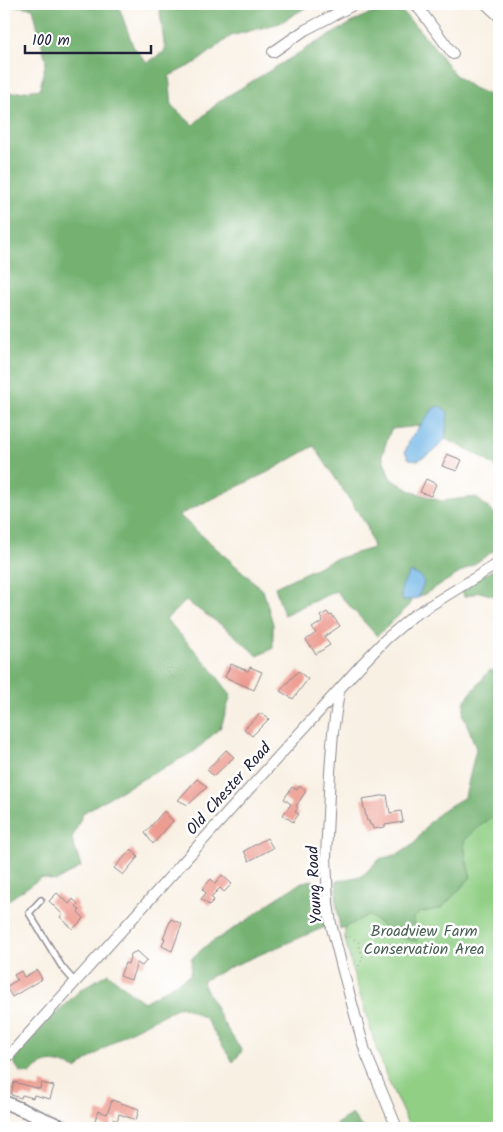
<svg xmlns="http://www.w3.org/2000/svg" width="503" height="1132" font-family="Kalam,sans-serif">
<rect width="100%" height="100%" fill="#fff"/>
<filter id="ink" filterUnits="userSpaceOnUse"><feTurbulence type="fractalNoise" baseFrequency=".02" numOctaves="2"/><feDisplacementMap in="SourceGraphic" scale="10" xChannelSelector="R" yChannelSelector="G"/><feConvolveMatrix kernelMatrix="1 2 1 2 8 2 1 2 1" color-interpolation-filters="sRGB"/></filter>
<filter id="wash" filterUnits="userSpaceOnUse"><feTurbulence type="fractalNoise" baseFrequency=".0096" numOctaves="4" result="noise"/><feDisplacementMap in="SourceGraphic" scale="20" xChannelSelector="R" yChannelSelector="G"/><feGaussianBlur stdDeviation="1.12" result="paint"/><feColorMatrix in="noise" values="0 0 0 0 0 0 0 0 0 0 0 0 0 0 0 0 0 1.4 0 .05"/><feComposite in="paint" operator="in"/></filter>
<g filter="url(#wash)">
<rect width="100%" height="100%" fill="#f8f0e3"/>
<!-- green -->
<polygon fill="#91cf85" stroke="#5a7860" points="499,808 499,1128 410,1128 387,1078 377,1050 355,979 345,939 344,898"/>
<!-- forest -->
<g fill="#74b272" stroke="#4b6a56">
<polygon points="4,4 118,4 133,46 147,63 165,51 159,4 310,4 310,5 280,23 231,36 197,62 169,76 172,106 193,125 221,100 314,44 364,16 398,7 432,44 454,74 473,88 499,99 499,469 477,454 445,439 448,412 434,408 420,426 391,429 382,455 390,478 411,491 441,501 476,497 499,518 499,547 473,565 418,598 424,582 402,600 411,600 410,605 377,636 336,591 284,615 275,587 332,560 373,548 367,526 314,446 268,472 179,515 263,590 273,624 273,648 258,656 226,628 186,601 166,619 209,666 231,695 221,727 195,751 113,795 83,813 72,839 81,867 56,881 41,878 4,903 4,94 40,89 46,61 33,8"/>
<polygon points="499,566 499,597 479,592 464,597 462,588"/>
<polygon points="490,670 499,673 499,812 479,827 464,841 466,859 471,877 442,908 420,913 413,918 417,941 398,937 368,915 354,923 340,929 336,901 337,881 362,876 379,859 399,854 414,844 428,824 441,811 465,797 476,749 469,729 463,716 465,700"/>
<path d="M313,880L322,903L325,927L228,968L202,981L222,1021L242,1051L233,1062L205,1018L181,1006L125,1034L99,1052L76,1069C57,1061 46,1058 30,1074L20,1072L13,1061L45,1024L79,991L108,973L130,992L144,1002L190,975L192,958L207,945L249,919L271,902L302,882Z"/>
<polygon points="352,1114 361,1126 366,1128 334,1128 333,1126"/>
</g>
<!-- water -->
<g fill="#70b5e6" stroke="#496c90">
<polygon points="440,406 448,412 445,439 434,451 418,460 409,459 405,452 410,439 434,408"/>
<path d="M410,572L420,576L424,582L418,598L411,600H402C399,589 404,581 410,572Z"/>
</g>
<g id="blocks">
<!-- building -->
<g fill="#ed9c91">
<polygon points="447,454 462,460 457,471 442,466"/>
<polygon points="426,479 436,484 431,496 420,492"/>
<polygon points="327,612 330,616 332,615 340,626 324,637 330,645 316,654 306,640 316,633 312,628 323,621 320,616"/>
<polygon points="231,664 248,671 250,667 262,672 254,690 225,677"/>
<polygon points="298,671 308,679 293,699 280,691"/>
<polygon points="261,713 269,719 252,736 244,729"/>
<polygon points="226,750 234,757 214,776 207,770"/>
<polygon points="197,779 207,787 188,805 178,800"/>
<polygon points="299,786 306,791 296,806 298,808 295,812 299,814 293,822 283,815 291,804 284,799 292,787 297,790"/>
<polygon points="387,795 390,813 401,811 403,822 385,825 385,827 373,829 372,825 370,825 369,821 367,821 362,799"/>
<polygon points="164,811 173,821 153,844 145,833"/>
<polygon points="267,838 273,848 249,861 244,851"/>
<polygon points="132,849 138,857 123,875 114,868"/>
<polygon points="222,875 232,884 224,892 220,888 211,897 214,900 209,905 201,899 206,893 202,889 211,879 215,883"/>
<polygon points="57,893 69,904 73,899 78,904 76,906 80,910 78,912 84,918 73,929 60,917 62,914 49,901"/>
<polygon points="171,919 182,924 172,951 162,946 165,938 163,938"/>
<polygon points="137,951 147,960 142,966 137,963 131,980 120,976 125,963 128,964 131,954"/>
<polygon points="37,970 42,979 12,997 6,987 17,980 14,975 21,971 24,977"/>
<polygon points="14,1082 40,1089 41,1083 54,1086 50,1099 34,1095 33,1098 22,1095 21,1098 11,1095"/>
<polygon points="112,1100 139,1109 136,1120 119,1114 117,1121 113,1119 110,1128 94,1123 98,1111 107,1114"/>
</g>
</g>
</g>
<g filter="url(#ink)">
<use href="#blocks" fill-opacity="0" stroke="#8d898f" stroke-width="1"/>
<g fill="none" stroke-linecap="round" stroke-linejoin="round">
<!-- service casing -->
<g stroke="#8d898f" stroke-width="8">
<polyline id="service" points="41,900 29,913 62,967 75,982"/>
</g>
<!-- minor casing -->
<g stroke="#8d898f" stroke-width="12">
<g id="minor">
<polyline points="420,4 417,6 453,54"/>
<polyline points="486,4 499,16"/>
<polyline points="273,52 305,30 355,4"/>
<polyline points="339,691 333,732 330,772 326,857 328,903 331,924 343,971 365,1051 397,1128"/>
<polyline points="4,1061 361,665 386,639 413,616 499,563"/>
</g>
</g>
<!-- tertiary casing -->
<g stroke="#8d898f" stroke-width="15">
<polyline id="tertiary" points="4,1102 65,1128"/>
</g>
<!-- path -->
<polyline stroke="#8d898f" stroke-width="1" stroke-dasharray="1 4" stroke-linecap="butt" points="345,937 348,936 358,941 363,958 358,968 352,969"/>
<!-- service -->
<use href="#service" stroke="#fff" stroke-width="5"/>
<!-- minor -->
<use href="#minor" stroke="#fff" stroke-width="10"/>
<!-- tertiary -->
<use href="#tertiary" stroke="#fff" stroke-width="12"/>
</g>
</g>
<g text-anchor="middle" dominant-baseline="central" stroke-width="5" stroke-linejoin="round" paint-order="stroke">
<!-- street labels -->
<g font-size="16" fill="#22223b" stroke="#fff">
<text transform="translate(229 789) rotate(-48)">Old Chester Road</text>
<text transform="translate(315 885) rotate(-93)">Young Road</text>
</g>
<!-- park labels -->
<g font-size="16" fill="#495f55" stroke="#fff">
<text x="424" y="931">Broadview Farm<tspan x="424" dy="18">Conservation Area</tspan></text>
</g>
</g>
<!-- margin -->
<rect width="503" height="1132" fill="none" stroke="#fff" stroke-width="20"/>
<!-- scale -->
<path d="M25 45v8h126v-8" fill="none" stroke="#22223b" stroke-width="2.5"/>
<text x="32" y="45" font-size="15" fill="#22223b" stroke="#ffffff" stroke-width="4" paint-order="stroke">100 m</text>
</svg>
